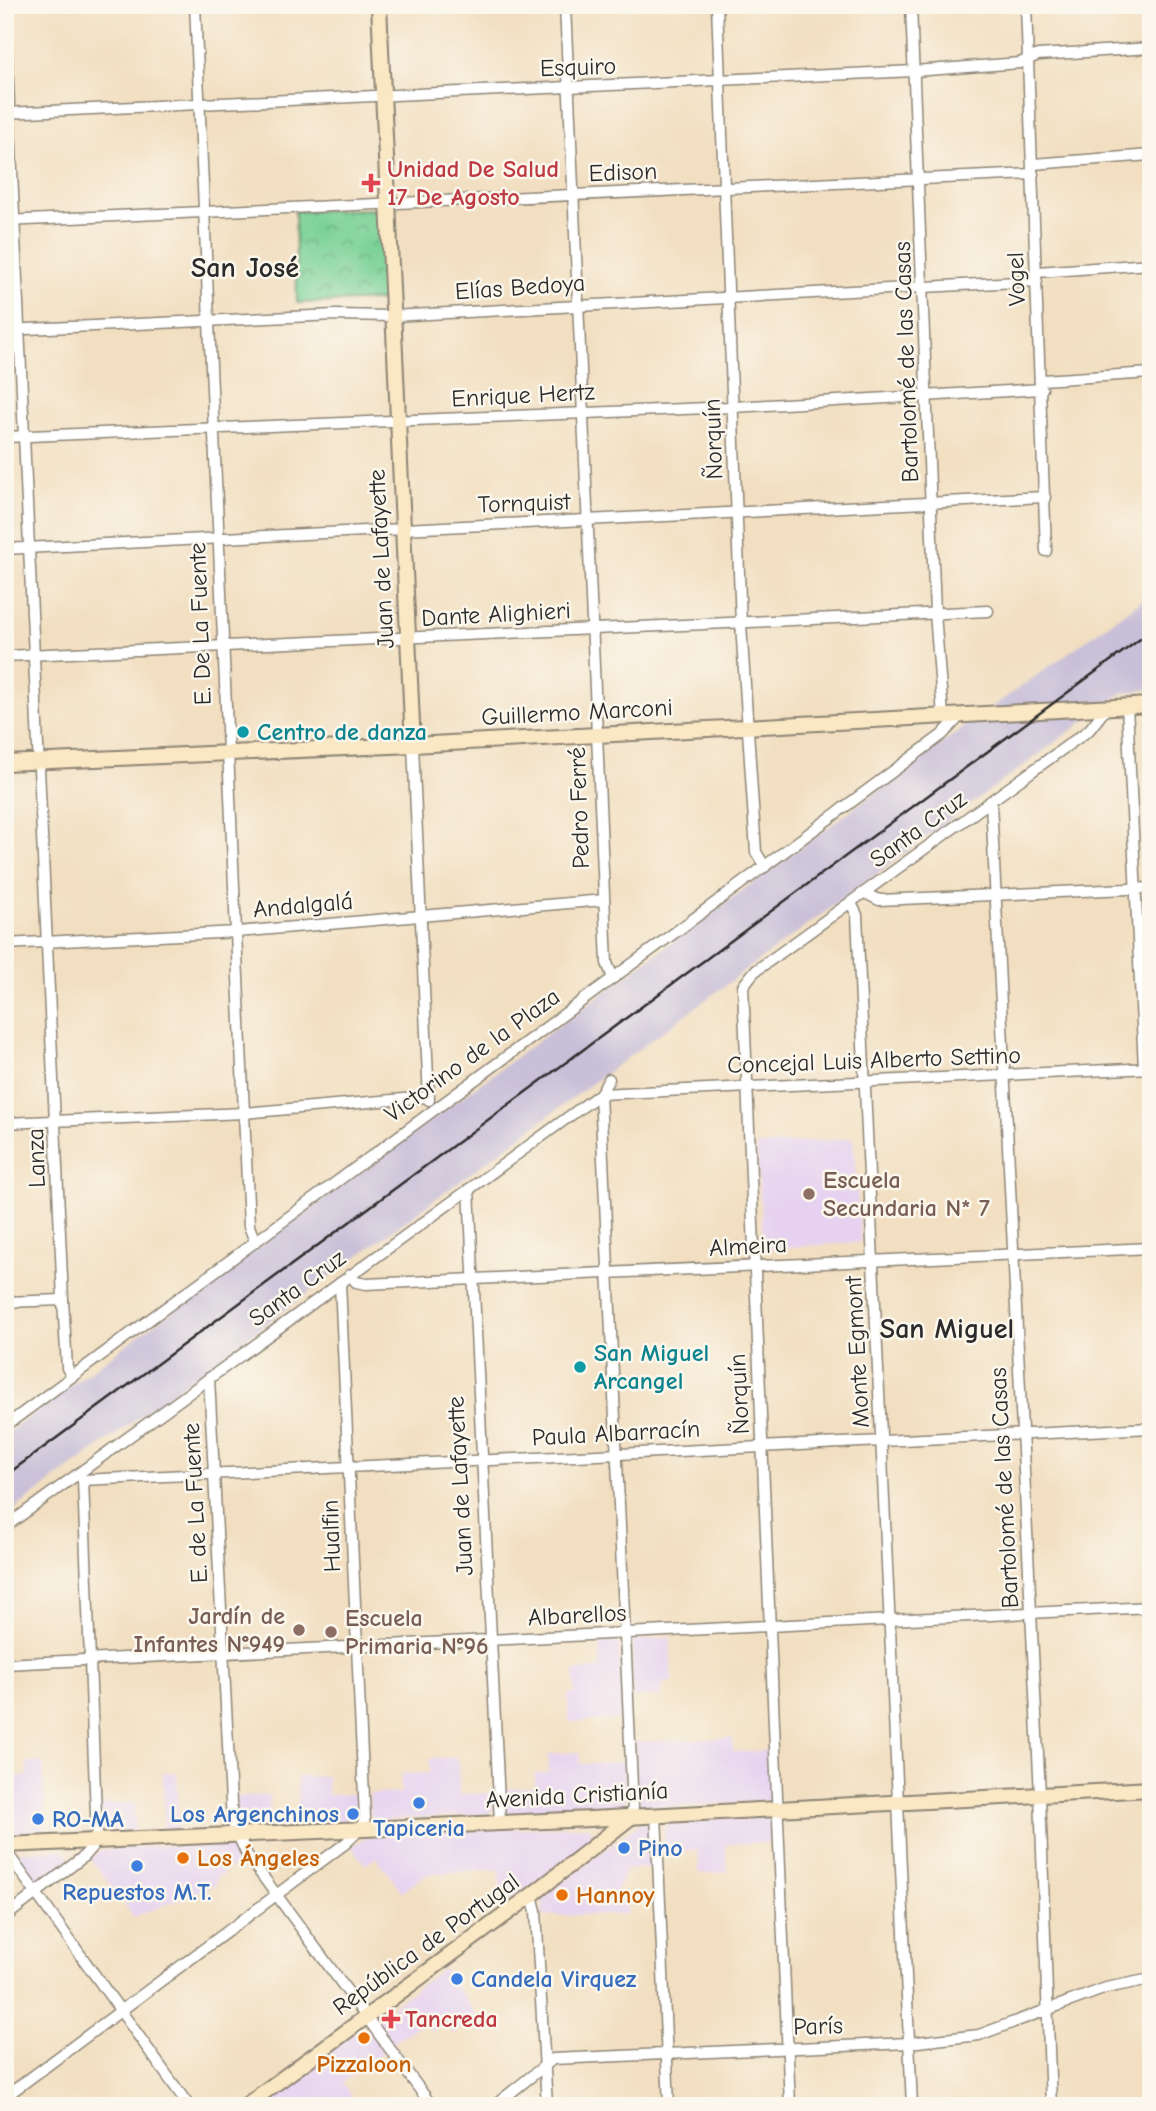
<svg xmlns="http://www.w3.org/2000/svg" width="1156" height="2111" font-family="'Comic Neue',sans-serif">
<defs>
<pattern id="park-crowns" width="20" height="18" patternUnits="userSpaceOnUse" patternTransform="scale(1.75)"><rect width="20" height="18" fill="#79d196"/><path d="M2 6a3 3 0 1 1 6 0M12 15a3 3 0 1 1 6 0" fill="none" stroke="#63aa7b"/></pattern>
</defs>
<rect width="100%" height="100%" fill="#fbf7ec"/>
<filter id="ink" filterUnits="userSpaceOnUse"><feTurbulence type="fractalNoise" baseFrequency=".0143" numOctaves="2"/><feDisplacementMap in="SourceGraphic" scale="14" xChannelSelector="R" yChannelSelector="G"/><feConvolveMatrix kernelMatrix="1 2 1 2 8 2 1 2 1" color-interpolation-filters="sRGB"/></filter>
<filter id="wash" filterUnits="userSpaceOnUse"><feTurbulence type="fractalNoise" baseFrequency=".00686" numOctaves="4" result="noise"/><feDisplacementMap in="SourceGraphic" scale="28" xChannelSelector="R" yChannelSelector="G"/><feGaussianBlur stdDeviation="1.57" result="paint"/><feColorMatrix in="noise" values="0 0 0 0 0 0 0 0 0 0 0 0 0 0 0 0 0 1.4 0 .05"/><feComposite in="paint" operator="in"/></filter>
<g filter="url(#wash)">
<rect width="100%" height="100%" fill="#f2dfc1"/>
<!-- built -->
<g fill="#e6d2f0">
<polygon points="853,1138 861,1242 764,1249 756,1146"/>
<polygon points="670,1637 672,1682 661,1684 661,1696 632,1698 633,1641"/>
<polygon points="614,1639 619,1644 622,1719 569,1722 568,1694 575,1693 574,1672 600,1668 600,1640"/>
<polygon points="732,1738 733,1752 772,1750 774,1793 769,1801 644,1808 639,1804 635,1742"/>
<polygon points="579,1752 580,1764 625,1762 625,1806 511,1815 505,1812 503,1789 535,1787 535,1773 549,1772 548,1754"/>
<polygon points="458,1757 459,1794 493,1793 494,1808 489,1814 376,1820 370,1814 369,1794 401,1793 401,1774 430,1773 429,1759"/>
<polygon points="27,1762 43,1762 46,1837 5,1838 5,1794 14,1794 14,1777 28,1776"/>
<polygon points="177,1772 178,1830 164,1831 163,1773"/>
<polygon points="327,1776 327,1795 359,1794 359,1813 356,1818 349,1822 298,1823 297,1777"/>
<polygon points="269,1795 270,1825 244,1827 238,1823 235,1797"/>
<polygon points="134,1803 135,1832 106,1831 100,1822 99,1805"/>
<polygon points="766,1816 773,1821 775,1842 726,1844 727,1872 699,1873 698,1850 665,1852 664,1829 671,1820"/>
<polygon points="647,1822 653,1829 656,1867 626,1870 611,1901 626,1901 627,1914 542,1916 544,1896 641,1823"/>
<polygon points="587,1826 595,1835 588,1844 502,1907 499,1869 427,1874 402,1892 376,1857 366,1865 351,1846 373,1834"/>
<polygon points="223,1841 231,1844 243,1859 217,1877 217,1884 134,1917 90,1858 102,1850"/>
<polygon points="64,1850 69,1854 70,1861 38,1886 14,1856 21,1851"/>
<polygon points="443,1969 477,2016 453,2034 444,2022 432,2031 424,2021 392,2044 377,2023 378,2016"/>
<polygon points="360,2028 371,2030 386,2050 342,2083 359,2106 256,2106"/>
</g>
<!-- railway -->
<polygon fill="#c8bfd8" points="1151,594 1151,689 1122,693 5,1516 5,1434 971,722"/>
<!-- park -->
<polygon fill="url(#park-crowns)" stroke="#527e60" stroke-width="2" points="384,209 387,300 297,303 295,211"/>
</g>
<g filter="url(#ink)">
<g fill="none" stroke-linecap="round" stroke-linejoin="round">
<!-- street casing -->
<g stroke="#8e8576" stroke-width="13">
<g id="street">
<polyline points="195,5 249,1226 254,1239"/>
<polyline points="565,5 607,963 613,978"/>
<polyline points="717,5 741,624 756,852 765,867"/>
<polyline points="911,5 935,613 943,716"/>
<polyline points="1026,5 1046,551"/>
<polyline points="5,15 63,1300 67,1368 72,1376"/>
<polyline points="6,113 914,71 1020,63 1038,55 1151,48"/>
<polyline points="1033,164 1151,155"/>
<polyline points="5,221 1033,174"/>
<polyline points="1037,272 1151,264"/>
<polyline points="5,330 335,315 392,316 1037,281"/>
<polyline points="1042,380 1151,373"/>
<polyline points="5,437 733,407 1042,389"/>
<polyline points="5,549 1045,497"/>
<polyline points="5,656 988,611"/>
<polyline points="1127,705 1144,1068"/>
<polyline points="413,745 429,1100"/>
<polyline points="991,802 1040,1795 1051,2106"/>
<polyline points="865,893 879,900 1151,888"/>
<polyline points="851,903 857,915 912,2106"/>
<polyline points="5,944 237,932 604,900"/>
<polyline points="600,1094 633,1807 631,1817"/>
<polyline points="600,1094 1151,1068"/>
<polyline points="5,1123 244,1113 427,1097"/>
<polyline points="469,1189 500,1822"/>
<polyline points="350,1275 356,1282 366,1284 1151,1248"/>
<polyline points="5,1302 63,1300"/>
<polyline points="209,1378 232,1822 247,1855 432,2106"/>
<path d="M5,1426C316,1193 631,967 942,735L961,715"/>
<polyline points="83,1480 1151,1428"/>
<polyline points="5,1527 600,1094 609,1079"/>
<polyline points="5,1664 1151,1607"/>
<polyline points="656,1814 669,2106"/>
<polyline points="5,1850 189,2106"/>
<polyline points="532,1895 536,1911 547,2106"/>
<polyline points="5,1917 83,1857 97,1841 83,1480 80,1476"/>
<polyline points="5,2097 346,1843 361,1828 365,1818 340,1283"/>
<polyline points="494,2106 553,2059 909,2043 979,2035 1106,1988 1151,1979"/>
<polyline points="790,2106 743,986 754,972 1089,730 1108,706"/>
</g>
</g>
<!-- secondary casing -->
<g stroke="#8e8576" stroke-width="18">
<g id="secondary">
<polyline points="379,5 413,745"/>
<polyline points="5,763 413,745 1151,705"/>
<polyline points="5,1845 590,1819 1151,1789"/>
<polyline points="245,2106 532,1895 631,1817"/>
</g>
</g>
<!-- street -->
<use href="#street" stroke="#fff" stroke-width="10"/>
<!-- secondary -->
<use href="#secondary" stroke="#fae7c3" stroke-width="14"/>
<!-- rail -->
<polyline stroke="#2b2b2b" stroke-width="2.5" points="5,1476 1151,631"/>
</g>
</g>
<!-- markers -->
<g fill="#e0444e" stroke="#fbf7ec" stroke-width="2.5">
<path d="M367.5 172.5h7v7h7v7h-7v7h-7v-7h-7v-7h7z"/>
<path d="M387.5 2008.5h7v7h7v7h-7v7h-7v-7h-7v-7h7z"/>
</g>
<g fill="#0f9aa8" stroke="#fbf7ec" stroke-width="2.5">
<circle cx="243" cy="732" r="7"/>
<circle cx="580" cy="1367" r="7"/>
</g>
<g fill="#8d6e63" stroke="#fbf7ec" stroke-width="2.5">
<circle cx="809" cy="1194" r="7"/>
<circle cx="299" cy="1630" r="7"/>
<circle cx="331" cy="1632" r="7"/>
</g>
<g fill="#3f7fe0" stroke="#fbf7ec" stroke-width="2.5">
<circle cx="419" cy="1803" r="7"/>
<circle cx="353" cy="1814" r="7"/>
<circle cx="38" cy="1819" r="7"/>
<circle cx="624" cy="1848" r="7"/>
<circle cx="137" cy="1866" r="7"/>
<circle cx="457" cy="1979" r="7"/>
</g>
<g fill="#e8710a" stroke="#fbf7ec" stroke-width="2.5">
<circle cx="183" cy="1858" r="7"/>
<circle cx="562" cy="1895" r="7"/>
<circle cx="364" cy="2038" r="7"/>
</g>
<g text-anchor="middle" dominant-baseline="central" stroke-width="5" stroke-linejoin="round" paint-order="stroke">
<!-- street labels -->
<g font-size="24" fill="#2b2b2b" stroke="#fbf7ec">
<text transform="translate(578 67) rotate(-2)">Esquiro</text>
<text transform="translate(623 172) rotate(-2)">Edison</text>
<text transform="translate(1016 279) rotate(-92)">Vogel</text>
<text transform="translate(520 287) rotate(-4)">Elías Bedoya</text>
<text transform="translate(906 362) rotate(-92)">Bartolomé de las Casas</text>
<text transform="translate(523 395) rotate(-3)">Enrique Hertz</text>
<text transform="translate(713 439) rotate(-92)">Ñorquín</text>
<text transform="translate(524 503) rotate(-2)">Tornquist</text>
<text transform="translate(381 559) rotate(-93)">Juan de Lafayette</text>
<text transform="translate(496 614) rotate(-3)">Dante Alighieri</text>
<text transform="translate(200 624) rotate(-92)">E. De La Fuente</text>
<text transform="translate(577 712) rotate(-3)">Guillermo Marconi</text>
<text transform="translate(579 808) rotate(-92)">Pedro Ferré</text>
<text transform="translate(918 829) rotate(-36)">Santa Cruz</text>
<text transform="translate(303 905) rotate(-5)">Andalgalá</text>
<text transform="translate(472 1055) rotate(-36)">Victorino de la Plaza</text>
<text transform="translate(874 1060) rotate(-2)">Concejal Luis Alberto Settino</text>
<text transform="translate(36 1158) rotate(-92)">Lanza</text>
<text transform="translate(748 1246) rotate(-3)">Almeira</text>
<text transform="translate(297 1288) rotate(-36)">Santa Cruz</text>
<text transform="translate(857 1352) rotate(-93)">Monte Egmont</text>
<text transform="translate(739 1394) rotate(-93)">Ñorquín</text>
<text transform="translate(616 1433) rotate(-3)">Paula Albarracín</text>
<text transform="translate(460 1486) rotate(-93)">Juan de Lafayette</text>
<text transform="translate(1004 1488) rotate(-93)">Bartolomé de las Casas</text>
<text transform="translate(195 1503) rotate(-93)">E. de La Fuente</text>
<text transform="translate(331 1536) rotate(-92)">Hualfin</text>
<text transform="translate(577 1615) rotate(-3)">Albarellos</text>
<text transform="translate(577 1795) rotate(-3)">Avenida Cristianía</text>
<text transform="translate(426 1944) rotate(-36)">República de Portugal</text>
<text transform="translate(818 2026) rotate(-2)">París</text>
</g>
<!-- health labels -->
<g font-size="24" font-weight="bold" fill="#be3a42" stroke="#fbf7ec" text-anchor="start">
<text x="387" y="169">Unidad De Salud<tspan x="387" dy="28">17 De Agosto</tspan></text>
<text x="405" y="2019">Tancreda</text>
</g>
<!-- culture labels -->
<g font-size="24" font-weight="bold" fill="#0d838f" stroke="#fbf7ec" text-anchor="start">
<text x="257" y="732">Centro de danza</text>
<text x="594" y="1353">San Miguel<tspan x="594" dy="28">Arcangel</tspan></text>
</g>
<!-- education labels -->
<g font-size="24" font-weight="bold" fill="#785e54" stroke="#fbf7ec" text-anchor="start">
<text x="823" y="1180">Escuela<tspan x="823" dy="28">Secundaria N* 7</tspan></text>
<text x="285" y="1616" text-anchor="end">Jardín de<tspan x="285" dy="28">Infantes N°949</tspan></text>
<text x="345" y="1618">Escuela<tspan x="345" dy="28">Primaria N°96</tspan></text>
</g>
<!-- shop labels -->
<g font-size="24" font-weight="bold" fill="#366cbe" stroke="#fbf7ec" text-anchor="start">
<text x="339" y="1814" text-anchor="end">Los Argenchinos</text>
<text x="52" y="1819">RO-MA</text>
<text x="419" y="1828" text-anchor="middle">Tapiceria</text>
<text x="638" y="1848">Pino</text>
<text x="137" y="1892" text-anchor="middle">Repuestos M.T.</text>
<text x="471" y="1979">Candela Virquez</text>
</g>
<!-- food labels -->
<g font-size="24" font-weight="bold" fill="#c56008" stroke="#fbf7ec" text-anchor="start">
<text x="197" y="1858">Los Ángeles</text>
<text x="576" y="1895">Hannoy</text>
<text x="364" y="2064" text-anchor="middle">Pizzaloon</text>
</g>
<!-- quarter labels -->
<g font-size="28" font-weight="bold" fill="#2b2b2b" stroke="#fbf7ec">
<text x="245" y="268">San José</text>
<text x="947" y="1329">San Miguel</text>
</g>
</g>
<!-- margin -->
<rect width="1156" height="2111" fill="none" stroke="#fbf7ec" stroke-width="28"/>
</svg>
